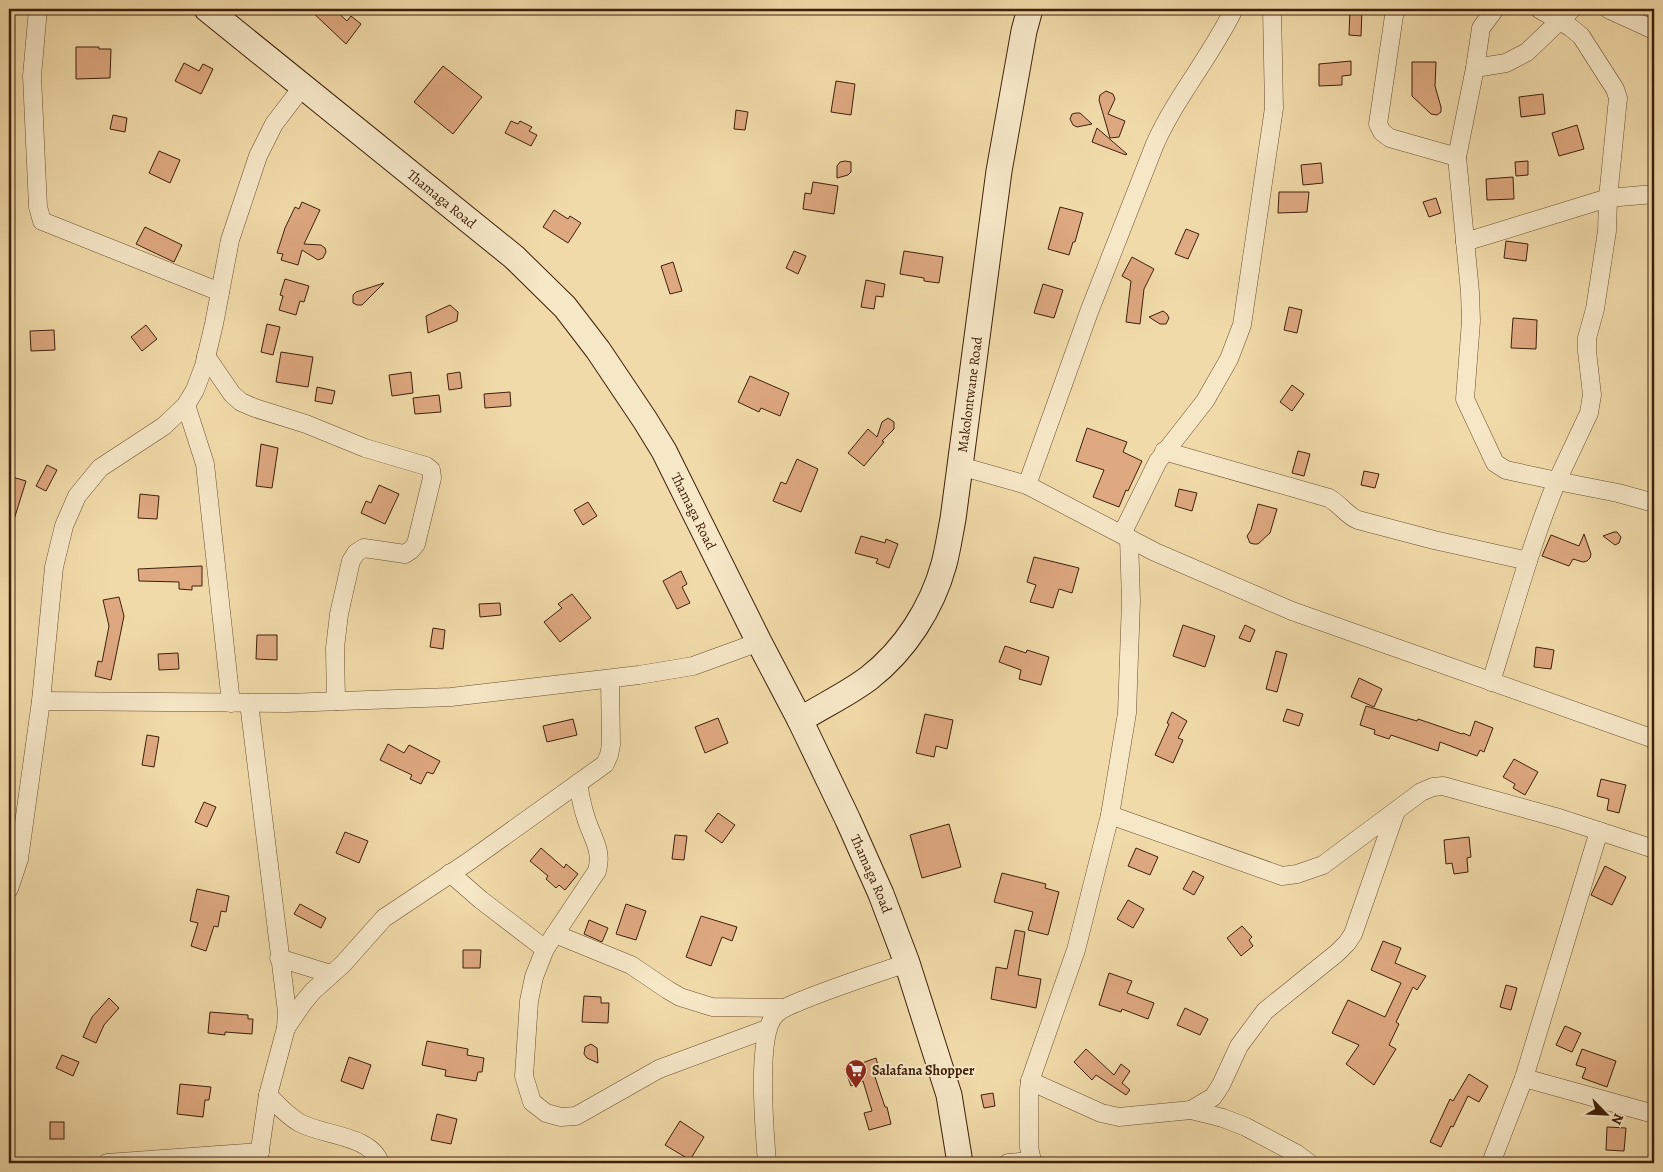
<svg xmlns="http://www.w3.org/2000/svg" width="1663" height="1172" font-family="Alegreya,serif">
<rect width="100%" height="100%" fill="#f1daa9"/>
<filter id="stains"><feTurbulence type="fractalNoise" baseFrequency=".004" numOctaves="4"/><feColorMatrix values="0 0 0 0 .2 0 0 0 0 .09 0 0 0 0 .02 0 0 0 .5 -.17"/></filter>
<radialGradient id="worn" r=".72"><stop offset=".6" stop-color="#630" stop-opacity="0"/><stop offset="1" stop-color="#630" stop-opacity=".3"/></radialGradient>
<!-- building -->
<g fill="#dea880" stroke="#3e200a">
<polygon points="309,9 334,9 347,21 351,16 361,24 346,44"/>
<polygon points="1350,9 1362,9 1361,36 1349,35"/>
<polygon points="76,47 99,47 99,49 111,49 110,78 76,79"/>
<polygon points="1351,61 1351,75 1342,76 1342,85 1319,86 1319,64"/>
<polygon points="1412,62 1436,62 1435,86 1441,107 1441,112 1437,115 1431,114 1412,96"/>
<polygon points="184,63 199,71 203,64 213,69 201,94 175,81"/>
<polygon points="443,66 482,97 453,134 414,102"/>
<polygon points="836,81 855,84 851,115 831,112"/>
<polygon points="1106,91 1113,94 1115,99 1108,114 1125,121 1119,137 1110,138 1099,100 1100,95"/>
<polygon points="1543,94 1545,114 1521,117 1519,97"/>
<polygon points="736,110 748,112 745,130 734,129"/>
<polygon points="1076,113 1080,113 1092,124 1077,127 1073,125 1070,119 1072,114"/>
<polygon points="113,115 127,118 125,132 110,129"/>
<polygon points="511,121 518,124 520,121 532,127 529,131 537,135 531,146 505,133"/>
<polygon points="1577,125 1584,149 1559,156 1552,133"/>
<polygon points="1097,128 1127,154 1126,155 1092,142"/>
<polygon points="159,151 180,160 170,183 149,173"/>
<polygon points="845,161 851,162 851,172 848,175 837,178 837,166 840,162"/>
<polygon points="1528,161 1528,175 1516,176 1515,162"/>
<polygon points="1321,163 1323,183 1303,185 1301,165"/>
<polygon points="1513,177 1514,199 1487,200 1486,179"/>
<polygon points="813,182 838,186 834,214 803,209 805,193 811,194"/>
<polygon points="1279,192 1309,192 1307,212 1278,213"/>
<polygon points="1436,198 1441,213 1429,217 1423,202"/>
<polygon points="302,202 320,210 304,244 321,245 325,248 326,252 323,258 318,260 302,250 298,265 281,260 283,254 277,253 285,228 295,207 299,209"/>
<polygon points="1060,207 1083,213 1075,242 1073,242 1069,255 1048,249"/>
<polygon points="554,210 568,219 570,216 581,223 568,243 543,227"/>
<polygon points="145,227 182,245 174,262 136,244"/>
<polygon points="1186,229 1199,234 1188,259 1175,254"/>
<polygon points="1506,241 1528,244 1526,261 1504,258"/>
<polygon points="794,251 806,256 798,274 786,268"/>
<polygon points="904,251 943,257 939,283 924,281 924,278 900,274"/>
<polygon points="1132,257 1154,269 1144,289 1140,324 1126,322 1131,281 1122,276"/>
<polygon points="673,262 682,291 670,294 661,266"/>
<polygon points="285,279 309,286 304,302 300,301 296,315 279,310 283,296 280,295"/>
<polygon points="866,280 885,284 883,297 876,296 874,309 861,307"/>
<polygon points="384,283 362,305 357,305 353,303 353,295 356,292"/>
<polygon points="1043,284 1063,290 1054,318 1034,313"/>
<polygon points="450,305 458,312 457,321 428,333 426,316"/>
<polygon points="1289,307 1302,310 1297,333 1284,330"/>
<polygon points="1163,311 1167,314 1169,318 1166,324 1160,324 1149,317"/>
<polygon points="1513,318 1537,320 1536,349 1511,348"/>
<polygon points="267,324 280,327 273,355 261,352"/>
<polygon points="146,325 157,339 142,351 131,337"/>
<polygon points="54,330 55,350 31,351 30,331"/>
<polygon points="281,352 313,357 308,387 276,382"/>
<polygon points="411,372 413,393 392,396 389,375"/>
<polygon points="460,372 462,388 449,390 447,374"/>
<polygon points="750,376 789,393 780,416 761,408 759,412 738,402"/>
<polygon points="1292,385 1304,394 1292,411 1280,402"/>
<polygon points="317,387 335,391 332,404 315,401"/>
<polygon points="510,392 511,406 485,408 484,394"/>
<polygon points="439,395 441,412 415,414 413,398"/>
<polygon points="888,418 894,422 894,429 882,441 884,442 864,466 848,453 868,429 877,437 882,422"/>
<polygon points="1087,428 1127,442 1123,452 1142,461 1128,491 1126,490 1119,507 1093,497 1104,470 1076,461"/>
<polygon points="261,444 278,448 272,488 256,486"/>
<polygon points="1298,451 1310,454 1304,476 1292,473"/>
<polygon points="797,459 818,469 801,512 773,501 781,482 786,484"/>
<polygon points="47,465 57,470 46,491 36,486"/>
<polygon points="1364,471 1379,474 1375,488 1361,485"/>
<polygon points="9,476 26,481 12,526 9,526"/>
<polygon points="379,485 399,494 385,524 361,513 366,501 371,503"/>
<polygon points="1179,489 1197,493 1192,511 1175,506"/>
<polygon points="140,494 159,496 157,519 138,518"/>
<polygon points="588,502 597,516 583,525 574,510"/>
<polygon points="1258,504 1277,509 1270,533 1258,544 1254,544 1250,543 1247,536 1251,530"/>
<polygon points="1614,532 1617,532 1621,537 1619,543 1615,545 1603,536"/>
<polygon points="1584,534 1591,554 1590,558 1587,561 1583,562 1573,559 1569,566 1542,556 1551,535 1579,546"/>
<polygon points="861,536 885,543 886,539 898,544 889,568 876,563 878,559 855,553"/>
<polygon points="1034,557 1079,568 1072,593 1059,589 1053,608 1030,602 1036,585 1027,582"/>
<polygon points="202,566 202,586 192,586 192,590 179,589 179,582 139,581 138,569"/>
<polygon points="681,571 687,584 682,587 690,603 677,609 663,581"/>
<polygon points="572,594 591,618 560,642 544,622 562,608 558,604"/>
<polygon points="119,597 124,616 111,680 95,676 98,661 102,662 109,626 103,600"/>
<polygon points="500,603 501,615 480,617 479,604"/>
<polygon points="1183,625 1215,636 1205,667 1173,656"/>
<polygon points="1245,625 1255,630 1250,642 1239,638"/>
<polygon points="433,628 445,630 443,649 430,647"/>
<polygon points="257,635 277,635 277,660 256,659"/>
<polygon points="1005,646 1026,653 1027,650 1049,657 1041,685 1019,679 1021,670 999,662"/>
<polygon points="1536,647 1554,650 1551,669 1534,667"/>
<polygon points="1276,651 1287,654 1277,692 1266,689"/>
<polygon points="178,653 179,669 159,670 158,654"/>
<polygon points="1359,678 1382,689 1374,707 1351,697"/>
<polygon points="1366,706 1417,721 1418,719 1462,734 1463,733 1470,736 1475,721 1493,728 1484,752 1480,750 1477,756 1440,742 1438,751 1391,735 1389,739 1374,734 1375,730 1360,725"/>
<polygon points="1287,709 1303,714 1299,726 1283,721"/>
<polygon points="1172,712 1187,721 1178,738 1183,740 1173,763 1155,755 1169,724 1167,723"/>
<polygon points="925,714 953,720 947,749 936,746 934,757 916,753"/>
<polygon points="718,718 728,743 705,753 695,727"/>
<polygon points="573,719 577,735 547,742 543,726"/>
<polygon points="147,735 159,737 154,767 142,765"/>
<polygon points="388,744 404,753 409,745 440,761 433,774 427,772 421,784 410,779 412,775 380,760"/>
<polygon points="1514,759 1538,772 1525,795 1513,788 1515,784 1503,777"/>
<polygon points="1601,779 1626,785 1619,813 1607,810 1609,799 1597,796"/>
<polygon points="204,802 216,807 207,827 195,822"/>
<polygon points="718,813 735,825 722,843 705,831"/>
<polygon points="949,824 961,867 922,878 910,835"/>
<polygon points="345,832 368,841 359,863 336,853"/>
<polygon points="675,835 687,836 684,860 672,859"/>
<polygon points="1469,837 1471,857 1467,858 1468,872 1454,874 1452,863 1446,864 1444,840"/>
<polygon points="541,848 564,868 566,864 578,874 565,890 559,885 556,888 546,879 548,876 530,861"/>
<polygon points="1136,848 1158,857 1150,875 1128,866"/>
<polygon points="1605,866 1626,877 1612,905 1591,895"/>
<polygon points="1193,871 1204,877 1194,895 1183,889"/>
<polygon points="1002,873 1046,884 1045,888 1059,892 1048,935 1028,930 1033,912 994,902"/>
<polygon points="197,889 229,896 226,912 221,911 218,927 214,926 206,951 191,946 198,923 190,921"/>
<polygon points="1128,900 1144,909 1133,928 1117,919"/>
<polygon points="300,904 326,918 321,928 294,914"/>
<polygon points="626,904 646,911 636,940 616,934"/>
<polygon points="701,916 737,927 732,941 722,937 711,966 686,957"/>
<polygon points="589,920 608,928 602,942 584,934"/>
<polygon points="1242,926 1252,937 1249,940 1253,946 1241,956 1227,938"/>
<polygon points="1015,930 1025,932 1018,975 1041,979 1036,1008 991,999 996,967 1007,969"/>
<polygon points="1383,941 1401,948 1395,963 1426,976 1417,990 1413,987 1396,1022 1399,1024 1389,1045 1396,1049 1374,1085 1346,1064 1359,1045 1332,1033 1348,1000 1385,1017 1401,983 1371,970"/>
<polygon points="463,950 481,950 480,968 463,968"/>
<polygon points="1109,973 1132,981 1127,993 1154,1003 1148,1019 1122,1009 1121,1012 1099,1005"/>
<polygon points="1506,985 1517,988 1511,1010 1500,1007"/>
<polygon points="584,996 601,997 601,1003 609,1003 608,1023 582,1022"/>
<polygon points="109,998 119,1008 104,1025 96,1043 83,1037 92,1017"/>
<polygon points="1185,1008 1208,1019 1200,1035 1177,1025"/>
<polygon points="210,1012 248,1015 248,1019 253,1019 252,1034 225,1032 225,1035 208,1033"/>
<polygon points="1565,1026 1581,1033 1572,1052 1556,1045"/>
<polygon points="427,1041 468,1049 467,1055 484,1058 482,1072 478,1072 476,1081 445,1076 446,1070 422,1065"/>
<polygon points="591,1044 597,1048 598,1063 587,1058 584,1054 585,1047"/>
<polygon points="1086,1049 1114,1075 1121,1064 1130,1071 1122,1083 1130,1090 1126,1095 1096,1075 1092,1080 1074,1062"/>
<polygon points="1582,1049 1616,1061 1607,1087 1582,1078 1586,1068 1576,1065"/>
<polygon points="62,1055 79,1062 73,1076 56,1068"/>
<polygon points="349,1057 371,1065 363,1089 341,1081"/>
<polygon points="876,1058 880,1073 874,1074 885,1107 887,1107 891,1124 869,1130 864,1113 872,1111 863,1081 851,1086 845,1069"/>
<polygon points="1469,1074 1488,1086 1479,1102 1468,1096 1453,1127 1451,1126 1441,1147 1430,1142 1450,1099 1453,1101"/>
<polygon points="180,1084 211,1087 209,1100 205,1100 203,1117 177,1114"/>
<polygon points="993,1093 995,1106 984,1108 981,1095"/>
<polygon points="437,1114 457,1119 451,1144 431,1140"/>
<polygon points="680,1121 704,1137 690,1160 665,1145"/>
<rect x="50" y="1122" width="14" height="17"/>
<polygon points="1607,1127 1626,1128 1624,1151 1606,1150"/>
</g>
<g fill="none" stroke-linecap="round" stroke-linejoin="round">
<!-- street casing -->
<g stroke="#6b4e32" stroke-width="19">
<g id="street">
<polyline points="38,9 32,76 38,207 42,221 220,292"/>
<polyline points="1395,9 1378,124 1382,132 1390,138 1457,157"/>
<polyline points="1539,9 1570,27 1581,36 1615,89 1618,98 1608,198 1607,231 1595,309 1587,338 1587,351 1592,395 1589,413 1557,481 1618,493 1654,503"/>
<polyline points="1608,9 1654,30"/>
<polyline points="1475,68 1506,63 1527,52 1572,9"/>
<polyline points="1465,242 1608,198 1654,194"/>
<polyline points="206,356 232,394 241,402 255,408 306,424 365,448 426,466 431,470 432,478 416,544 411,550 405,554 364,548 356,553 351,561 339,614 335,648 336,701"/>
<polyline points="186,405 205,464 231,703"/>
<path d="M1164,451L1329,498C1340,504 1346,515 1358,520L1434,540L1528,561"/>
<polyline points="960,466 1027,485 1155,552 1292,611 1654,739"/>
<path d="M1027,485L1089,312L1155,144C1176,97 1211,56 1234,9"/>
<polyline points="1122,534 1158,461 1205,401 1229,359 1242,325 1274,108 1272,9"/>
<path d="M1491,682C1512,615 1530,546 1557,481L1506,470L1495,463L1465,399L1471,321L1470,292L1457,157L1475,68L1481,28L1495,9"/>
<polyline points="41,701 287,703 451,697 639,675 693,666 759,642"/>
<polyline points="249,703 287,1012 286,1028 268,1095 258,1163"/>
<path d="M578,783C580,795 582,807 586,818C592,838 603,850 597,871L545,949L534,977L529,1001L524,1076L532,1102L546,1113L561,1117L576,1116L659,1069L767,1029"/>
<polyline points="1110,815 1282,876 1297,874 1323,865 1421,792 1433,787 1443,786 1559,818 1654,849"/>
<polyline points="450,873 481,900 545,949"/>
<polyline points="9,889 19,859 41,701 54,567 64,526 77,496 100,468 164,426 186,405 195,390 204,366 214,324 230,240 258,156 274,124 303,86"/>
<polyline points="555,934 631,965 668,990 680,997 712,1007 784,1008"/>
<polyline points="279,958 331,974"/>
<polyline points="286,1028 303,1003 313,991 343,964 384,918 468,862 605,764 609,755 611,745 610,679"/>
<polyline points="1524,1078 1654,1114"/>
<polyline points="1030,1081 1101,1113 1119,1117 1191,1110 1223,1118 1246,1127 1297,1154 1309,1163"/>
<path d="M268,1095C278,1105 287,1116 300,1123C324,1136 371,1135 380,1163"/>
<polyline points="1191,1110 1213,1097 1221,1085 1239,1046 1265,1011 1337,953 1347,943 1353,934 1396,811"/>
<polyline points="107,1163 260,1152"/>
<path d="M767,1163C765,1134 755,1034 776,1014C783,1007 794,1004 803,1000C837,986 872,975 907,963"/>
<polyline points="1008,1163 1032,1161 1029,1147 1029,1089 1030,1081 1076,950 1110,815 1127,713 1131,601 1129,538"/>
<polyline points="1491,1163 1524,1078 1599,831"/>
</g>
</g>
<!-- secondary casing -->
<g stroke="#3e200a" stroke-width="27">
<g id="secondary">
<path id="s1" d="M207,9L514,257L565,307L598,350L645,420L664,451L759,642L800,720L848,820L881,894L907,963L949,1095L960,1163"/>
<path id="s2" d="M800,720C822,706 848,694 869,678C905,650 932,608 944,564C948,549 950,534 953,519L999,171L1024,31L1030,9"/>
</g>
</g>
<!-- street -->
<use href="#street" stroke="#f6e7c7" stroke-width="18"/>
<!-- secondary -->
<use href="#secondary" stroke="#f6e7c7" stroke-width="25"/>
</g>
<!-- icons -->
<defs>
<g id="supermarket-pin" transform="scale(1.125)"><path d="M0 17L-7.5 6A9.5 9.5 0 1 1 7.5 6Z" fill="#8f2418" stroke="#f6e7c7"/><path d="M-6-5.5h2.5l.6 2H6L4.5 2H-2.5L-4.4-4H-6ZM-1.5 3.2a1.3 1.3 0 1 0 .1 0ZM3 3.2a1.3 1.3 0 1 0 .1 0Z" fill="#fff"/></g>
</defs>
<g fill-rule="evenodd">
<use href="#supermarket-pin" x="856" y="1070"/>
</g>
<g text-anchor="middle" dominant-baseline="central" stroke-width="4" stroke-linejoin="round" paint-order="stroke">
<!-- street labels -->
<g font-size="14" fill="#3e200a" stroke="#f6e7c7">
<text stroke="none"><textPath href="#s1" startOffset="302">Thamaga Road</textPath></text>
<text stroke="none"><textPath href="#s2" startOffset="391">Makolontwane Road</textPath></text>
<text stroke="none"><textPath href="#s1" startOffset="708">Thamaga Road</textPath></text>
<text stroke="none"><textPath href="#s1" startOffset="1112">Thamaga Road</textPath></text>
</g>
<!-- poi labels -->
<g font-size="14" font-weight="bold" fill="#3e200a" stroke="#f6e7c7" text-anchor="start">
<text x="872" y="1070">Salafana Shopper</text>
</g>
</g>
<!-- margin -->
<rect width="1663" height="1172" fill="none" stroke="#f1daa9" stroke-width="30"/>
<rect x="10" y="10" width="1643" height="1152" fill="none" stroke="#3e200a" stroke-width="2.5"/>
<rect x="15" y="15" width="1633" height="1142" fill="none" stroke="#3e200a"/>
<!-- north arrow -->
<g transform="translate(1606 1114) rotate(114)" stroke="#f6e7c7" stroke-width="4" paint-order="stroke">
<path d="M0-4L9 19L0 12L-9 19Z" fill="#3e200a"/>
<text y="-8" font-size="14" font-weight="bold" text-anchor="middle" fill="#3e200a">N</text>
</g>
<rect width="100%" height="100%" filter="url(#stains)"/>
<rect width="100%" height="100%" fill="url(#worn)"/>
</svg>
